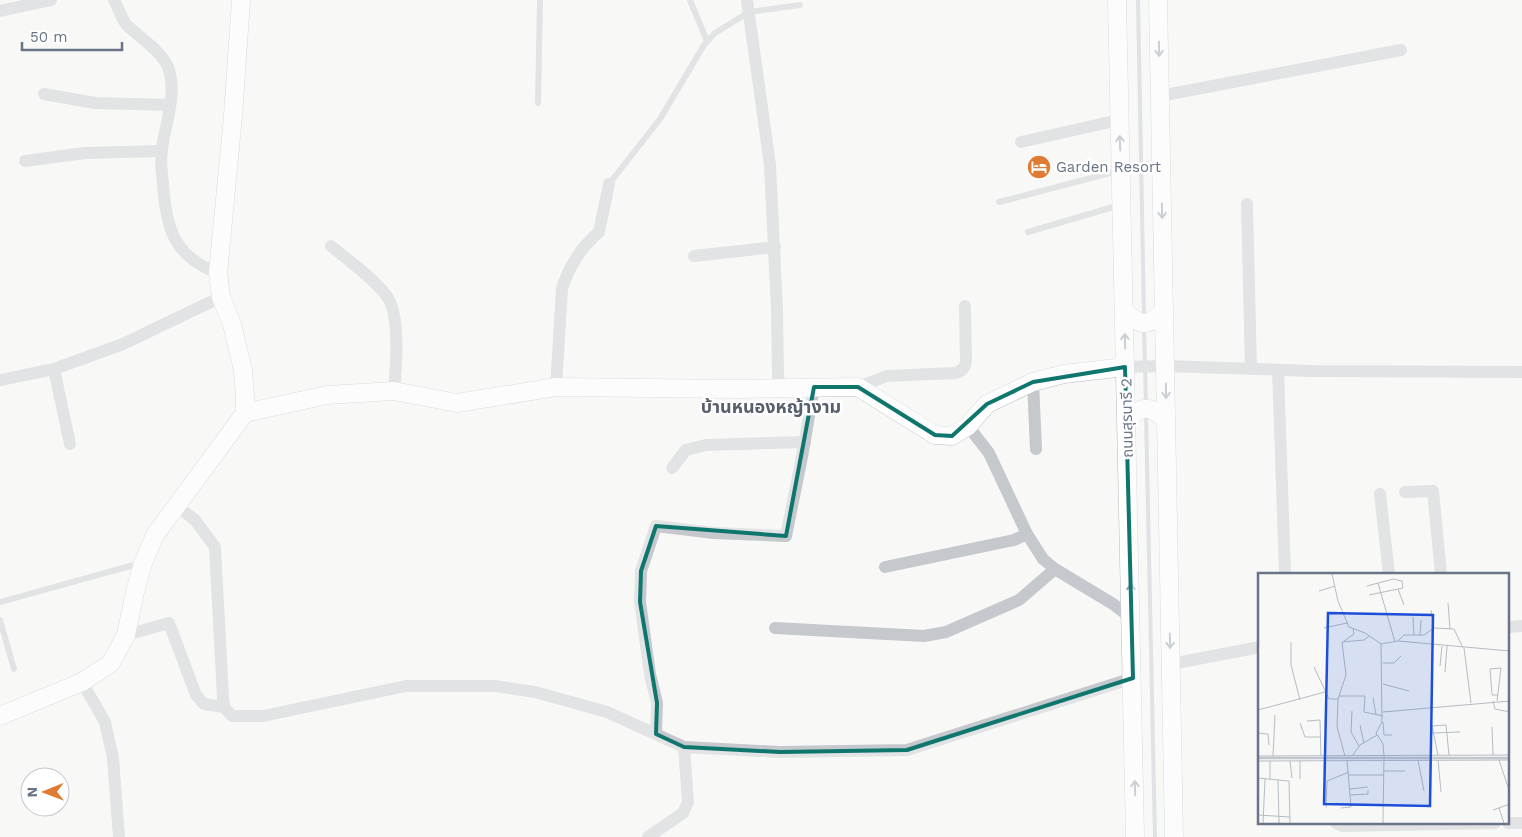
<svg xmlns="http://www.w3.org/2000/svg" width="1522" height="837" font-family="'Work Sans','Noto Sans Thai',sans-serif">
<rect width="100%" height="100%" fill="#f8f9f7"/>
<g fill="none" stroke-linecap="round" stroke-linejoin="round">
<!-- stream -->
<g stroke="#c1c7ce" stroke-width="4">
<polyline points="1138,0 1144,318"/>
<polyline points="1144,327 1146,405"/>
<polyline points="1146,415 1155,837"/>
</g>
<!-- secondary casing -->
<g stroke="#b7bbc0" stroke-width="19">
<g id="secondary">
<polyline points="1117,0 1135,837"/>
<polyline points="1158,0 1174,837"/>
<path d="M1124,311C1142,327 1148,327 1164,310"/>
<polyline points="245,413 327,395 394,391 457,403 556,387 738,389 858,387 935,435 952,436 968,426 987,404 1033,382 1064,374 1125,367"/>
<path d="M1127,420C1143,405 1149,405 1166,420"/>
<polyline points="0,716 82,682 111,663 126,635 135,592 143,563 155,535 245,413 245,397 243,370 232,324 221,297 218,273 233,116 241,0"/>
</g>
</g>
<!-- lane -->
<g stroke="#c5c8cc" stroke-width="6">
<polyline points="690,0 707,41"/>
<polyline points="538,103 540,0"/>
<polyline points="609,184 660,119 704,45 715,33 749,12 800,5"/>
<polyline points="999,202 1118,171"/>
<polyline points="1028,232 1120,205"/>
<polyline points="0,602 141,563"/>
<polyline points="0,620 14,669"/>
</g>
<!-- street -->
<g stroke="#c5c8cc" stroke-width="12">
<path d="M114,0C118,7 121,17 126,24C138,37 160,49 168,67C178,94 165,123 162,150C160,160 162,173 163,184C166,228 174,257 218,273"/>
<polyline points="747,0 770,165 777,310 778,375 780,388"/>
<polyline points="0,11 51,0"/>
<polyline points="44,94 95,103 170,105"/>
<polyline points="1160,96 1401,50"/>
<polyline points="1021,142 1119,120"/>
<polyline points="25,161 85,153 161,151"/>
<polyline points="1247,204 1251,368"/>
<path d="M331,246C349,261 371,276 386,295C401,314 396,368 394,391"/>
<polyline points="694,256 775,247"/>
<polyline points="1125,367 1165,366 1313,371 1522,372"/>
<polyline points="54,369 70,444"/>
<polyline points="1278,370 1285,574"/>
<polyline points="0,380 54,369 123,344 221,297"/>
<polyline points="1033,382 1036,449"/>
<path d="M556,387L562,289C568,268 582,246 599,232L609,184"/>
<path d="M858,387L887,376L956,373C963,370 965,368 966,361L965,306"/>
<polyline points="968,426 989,453 1027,534 1043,559 1055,569 1113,604 1131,618"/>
<polyline points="672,468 686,450 706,445 805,442"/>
<polyline points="1405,492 1433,491 1441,574"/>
<polyline points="1380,494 1389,574"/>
<polyline points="177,506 195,520 215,547 223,697 224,707 232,716 263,716 406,686 495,686 535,692 607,712 684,747 780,752 907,750 1133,678"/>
<polyline points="885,567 1014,540 1027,534"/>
<polyline points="1508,627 1522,626"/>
<polyline points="775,628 924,636 946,632 1019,600 1055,569"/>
<polyline points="126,635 169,623 196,695 204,704 224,707"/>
<polyline points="1171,664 1260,647"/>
<polyline points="82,682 105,722 113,758 119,837"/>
<polyline points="656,734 657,703 650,674 640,602 641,571 656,526 714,533 786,536 802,457 814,387"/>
<polyline points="1336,823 1342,826 1495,823"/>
<polyline points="1508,823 1522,823"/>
<polyline points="648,837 683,813 688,802 684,747"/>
</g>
<!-- secondary -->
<use href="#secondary" stroke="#fff" stroke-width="18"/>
</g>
<!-- one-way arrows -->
<defs><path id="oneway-shaft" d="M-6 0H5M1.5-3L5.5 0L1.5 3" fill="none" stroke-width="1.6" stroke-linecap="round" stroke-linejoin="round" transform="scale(1.25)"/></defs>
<g stroke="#969eaa">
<use href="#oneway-shaft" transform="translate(1159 49) rotate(89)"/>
<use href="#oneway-shaft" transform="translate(1120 143) rotate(-92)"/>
<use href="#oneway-shaft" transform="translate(1162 211) rotate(89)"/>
<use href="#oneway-shaft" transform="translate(1125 341) rotate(-91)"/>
<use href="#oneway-shaft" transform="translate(1166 391) rotate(89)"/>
<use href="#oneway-shaft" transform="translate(1131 591) rotate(-91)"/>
<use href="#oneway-shaft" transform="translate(1170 641) rotate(89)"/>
<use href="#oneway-shaft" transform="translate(1135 788) rotate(-91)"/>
</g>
<!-- marked area -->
<path d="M0 0H1522V837H0ZM1125,367L1133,678L907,750L780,752L684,747L656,734L657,703L640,602L641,571L656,526L786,536L814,387H858L935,435L952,436L987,404L1033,382Z" fill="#f8f9f7" fill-opacity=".55" fill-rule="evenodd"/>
<path fill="none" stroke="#0f766e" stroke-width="4" stroke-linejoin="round" d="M1125,367L1133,678L907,750L780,752L684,747L656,734L657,703L640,602L641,571L656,526L786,536L814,387H858L935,435L952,436L987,404L1033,382Z"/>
<!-- icons -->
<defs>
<g id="hotel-disc" transform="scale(1.25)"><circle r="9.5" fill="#dd7c32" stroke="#fff"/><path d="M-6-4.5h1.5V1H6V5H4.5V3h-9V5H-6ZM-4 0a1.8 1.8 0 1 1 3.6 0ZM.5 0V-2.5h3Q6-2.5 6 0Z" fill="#fff"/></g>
</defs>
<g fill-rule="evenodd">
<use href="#hotel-disc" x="1039" y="167"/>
</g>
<g text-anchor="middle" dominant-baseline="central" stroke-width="5" stroke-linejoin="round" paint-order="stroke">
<!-- poi labels -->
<g font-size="15" fill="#697486" stroke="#fff" text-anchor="start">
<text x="1056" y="167">Garden Resort</text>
</g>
<!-- street labels -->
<g font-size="15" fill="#697486" stroke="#fff">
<text transform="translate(1127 418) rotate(-91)">ถนนสุรนารี 2</text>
</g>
<!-- quarter labels -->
<g font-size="18" font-weight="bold" fill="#575e6c" stroke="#fff">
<text x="771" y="406">บ้านหนองหญ้างาม</text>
</g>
</g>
<!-- overview -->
<g transform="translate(1258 573)">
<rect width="251" height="251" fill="#f8f9f7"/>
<path fill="none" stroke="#c1c7ce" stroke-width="2.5" d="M0,185H252"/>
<path fill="none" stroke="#b6bcc3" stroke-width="1" d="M74,1L80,28L91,54L107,60L123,71L140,68L252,78M120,10L137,69M109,13L135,6L144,8L145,15L111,22M140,16L146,32M61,18L77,13M190,30L192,56M173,37L176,55M155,44L156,62M66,55L89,50M162,63L163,47M86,68L96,61L95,56M140,68L146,62H166L176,55L196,56L205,75M33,69V92L42,127M123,71L124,149L118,160L125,171L126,182L125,250M206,75L213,130M125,90H136L143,83M182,93L184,73M56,94L71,126H80M187,99L189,73M125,111L151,118M81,123H107L106,139L125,143M115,125L118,142M235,128L237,136L252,139M239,128L243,95L232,96L234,122H240M0,137L67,119M94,138L93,159L101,173M125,139L252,128M49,148L62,147L63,183M125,149L126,162H134M42,150L47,164H62M102,152L106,170M234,154L235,182M0,160L10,161L11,172M174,160L202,159M95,182L102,172L119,162M180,182L174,153L188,152L191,182M0,183L252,182M15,183L17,142M87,183L79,154L80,126L88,102L84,69L106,67L111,63M160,187L166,218M180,187L183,219M241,187L252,220M0,188L252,187M12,188V206M32,188L34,205M126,198H147M91,202H126M0,205L31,208L32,250M42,206V188M20,207L21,250M92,216L110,214M92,222L110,221V217M68,234L69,208L91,199M83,235L93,234L89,187M241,235L246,250M235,237L252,231M0,242L32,244M5,250L7,206"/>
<path fill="#1d4ed8" fill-opacity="0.15" stroke="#1d4ed8" stroke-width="2.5" d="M70,40L175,42L172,233L66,231Z"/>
<rect width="251" height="251" fill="none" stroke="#697486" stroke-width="2.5"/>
</g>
<!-- north arrow -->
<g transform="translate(45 792) rotate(269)"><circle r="24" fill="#ffffff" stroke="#c3c7cf"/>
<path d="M0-4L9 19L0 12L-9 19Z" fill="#dd7c32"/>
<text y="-8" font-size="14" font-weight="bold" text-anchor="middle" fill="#697486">N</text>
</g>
<!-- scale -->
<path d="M22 42v8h100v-8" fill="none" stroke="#697486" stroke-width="2.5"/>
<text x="30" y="42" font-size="15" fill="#697486" stroke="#ffffff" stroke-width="4" paint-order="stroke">50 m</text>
</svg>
